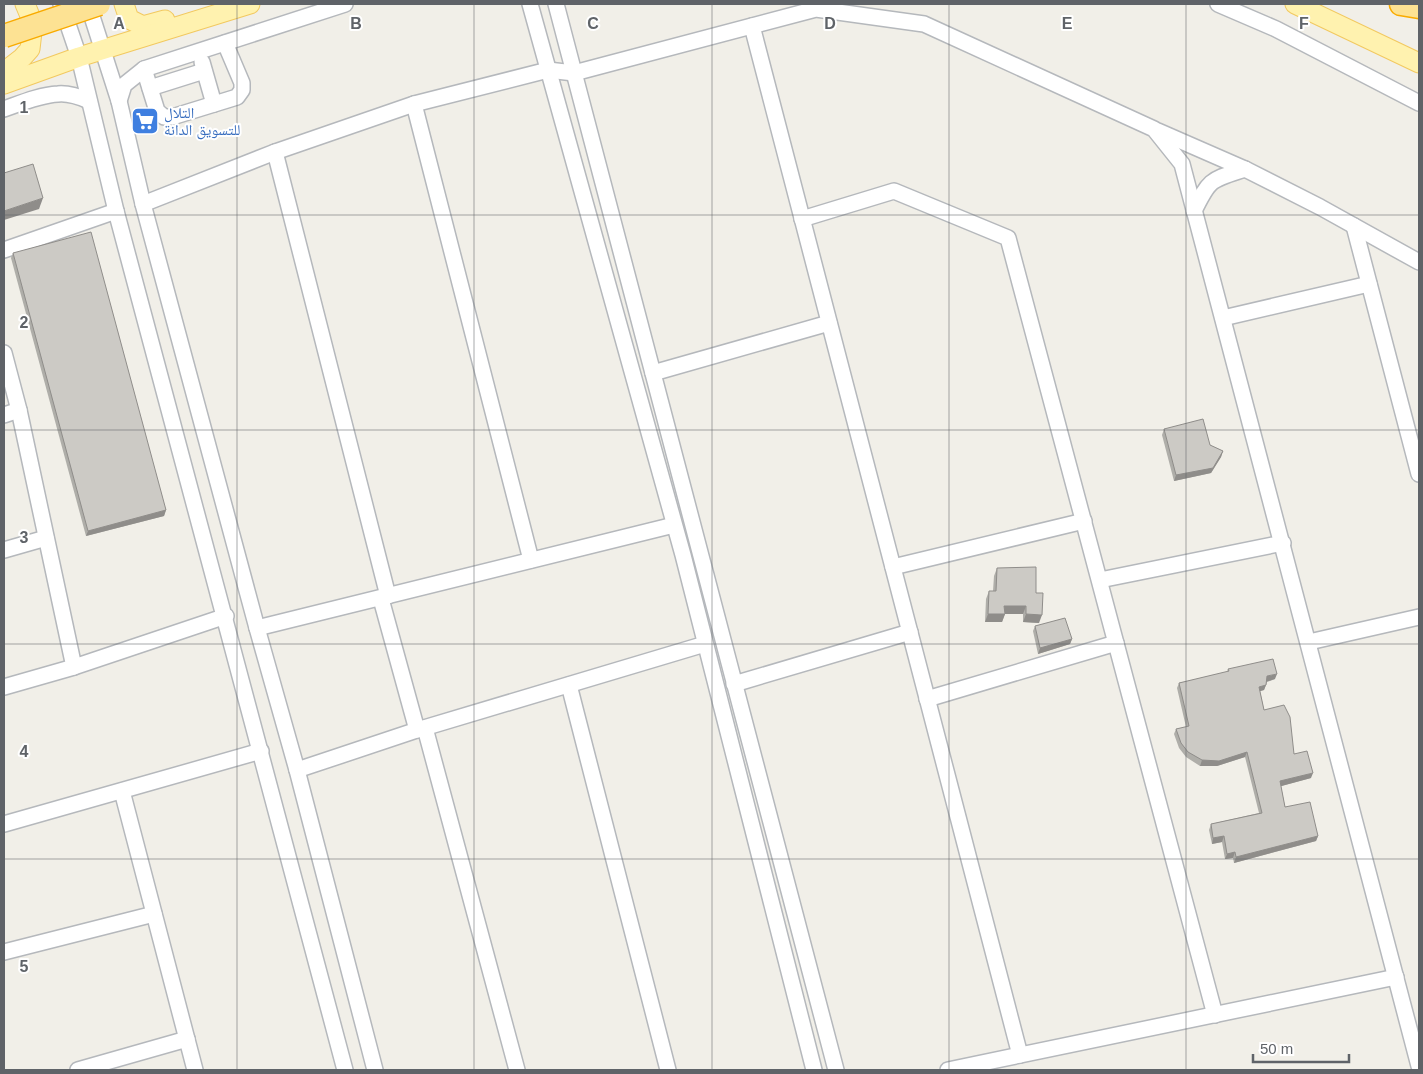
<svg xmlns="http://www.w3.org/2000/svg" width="1423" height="1074" font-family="Helvetica,'Noto Naskh Arabic',sans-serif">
<rect width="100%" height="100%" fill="#f1efe8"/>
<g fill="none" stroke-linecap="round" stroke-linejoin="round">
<!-- minor casing -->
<g stroke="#b5b8bc" stroke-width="18">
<g id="minor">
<polyline points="61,4 79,57 116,211 345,1070"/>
<polyline points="88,4 119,101 143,204 257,628 297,770 375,1070"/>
<polyline points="530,4 683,555 814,1070"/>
<polyline points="556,4 836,1070"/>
<polyline points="1218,4 1276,29 1419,103"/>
<polyline points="752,26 1020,1055"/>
<polyline points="202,62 214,104"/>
<polyline points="144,69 157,111 164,117 172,117 237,97 242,90 242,83 225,43"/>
<polyline points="150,88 204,71"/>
<polyline points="119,101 124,85 144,69 345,4"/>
<polyline points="414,104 531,560"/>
<path d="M4,109C21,103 40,95 58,94C69,93 80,97 89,101"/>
<polyline points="1158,131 1245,169 1320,207 1419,262"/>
<polyline points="275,152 388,596"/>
<polyline points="143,204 275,152 414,104 548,70 574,73 816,9 924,24 1154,129 1182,164 1419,1066"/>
<path d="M1194,211C1210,178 1211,180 1245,169"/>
<polyline points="802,219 894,191 1008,238 1215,1015"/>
<polyline points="1354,226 1419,474"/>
<polyline points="4,250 116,211"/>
<polyline points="1223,318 1369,284"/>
<polyline points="4,353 19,410 74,667"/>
<polyline points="653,373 829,323"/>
<polyline points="4,415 19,410"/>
<polyline points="4,550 46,538"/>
<polyline points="893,567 1084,521"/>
<polyline points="1100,580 1283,543"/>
<polyline points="381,599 417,730"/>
<polyline points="257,628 674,525"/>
<polyline points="1309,642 1419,617"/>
<polyline points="734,684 910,632"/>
<polyline points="569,685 668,1070"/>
<polyline points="4,687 74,667 226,616"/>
<polyline points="927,699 1116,643"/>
<polyline points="425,728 517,1070"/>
<polyline points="297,770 417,730 705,644"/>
<polyline points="122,791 195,1070"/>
<polyline points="4,824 261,751"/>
<polyline points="4,952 154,914"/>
<polyline points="78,1070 187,1039"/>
<polyline points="948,1070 1396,977"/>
</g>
</g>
<!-- major casing -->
<g stroke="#f2c960" stroke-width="21">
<g id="major">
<polyline points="124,4 129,19 143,26 165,20"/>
<polyline points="1295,4 1419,63"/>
<polyline points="4,72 22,58 30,49 33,23 25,4"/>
<polyline points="4,84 79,57 250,4"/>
</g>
</g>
<!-- highway casing -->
<g stroke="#f9ab00" stroke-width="25">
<polyline id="highway" points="1401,4 1419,7"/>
</g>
<!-- minor -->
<use href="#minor" stroke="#fff" stroke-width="15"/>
<!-- major -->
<use href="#major" stroke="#fff2af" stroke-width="19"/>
<!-- highway -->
<use href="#highway" stroke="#fde293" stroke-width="22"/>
<!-- highway-bridge casing -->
<g stroke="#f9ab00" stroke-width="25" stroke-linecap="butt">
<polyline id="highway-bridge" points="4,36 99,4"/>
</g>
<!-- highway-bridge -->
<use href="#highway-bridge" stroke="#fde293" stroke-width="22"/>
</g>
<!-- wall -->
<g fill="#afaea9">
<polygon points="13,253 166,510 164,516 86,536 11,258"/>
<polygon points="1164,429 1210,445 1223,451 1221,457 1211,473 1174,481 1162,435"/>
<polygon points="997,568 1036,593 1039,623 1023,622 1023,614 1005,614 1002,622 985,622 986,599 989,591 993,591 994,576"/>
<polygon points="1035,626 1072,639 1070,644 1038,654 1033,631"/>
<polygon points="1228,669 1275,679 1267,682 1264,690 1260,691 1264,710 1294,754 1311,778 1281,786 1285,807 1318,836 1316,841 1234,863 1233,858 1225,859 1222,842 1212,844 1209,830 1211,824 1259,813 1245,757 1217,766 1200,766 1186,757 1179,748 1174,734 1176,729 1186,727 1177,688 1179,683 1227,672"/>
</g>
<!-- shaded-wall -->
<g fill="#8f8d8a">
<polygon points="43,198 39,209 4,220 4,211"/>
<polygon points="1223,451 1221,457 1211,473 1174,481 1176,475"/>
<polygon points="166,510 164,516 86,536 88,531"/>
<polygon points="1004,606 1026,606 1023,614 1001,614"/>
<polygon points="988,614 1005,614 1002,622 985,622"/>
<polygon points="1026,614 1042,615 1039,623 1023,622"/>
<polygon points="1072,639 1070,644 1038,654 1040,648"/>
<polygon points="1277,674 1275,679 1265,682 1267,676"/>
<polygon points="1266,685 1264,690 1257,692 1259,687"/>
<polygon points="1247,752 1245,757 1217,766 1200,766 1202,760"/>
<polygon points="1313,773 1311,778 1278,787 1280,781"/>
<polygon points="1224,836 1222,842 1212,844 1213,838"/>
<polygon points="1318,836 1316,841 1234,863 1236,857"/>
<polygon points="1235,852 1233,858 1225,859 1227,854"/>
</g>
<!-- building -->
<g fill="#cccac5" stroke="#8f8d8a">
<polygon points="33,164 43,198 4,211 4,173"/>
<polygon points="91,232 166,510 88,531 13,253"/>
<polygon points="1203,419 1210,445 1223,451 1213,468 1176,475 1164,429"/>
<polygon points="1036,567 1036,593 1043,593 1042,615 1026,614 1026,606 1004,606 1005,614 988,614 989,591 996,591 997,568"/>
<polygon points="1065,618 1072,639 1040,648 1035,626"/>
<polygon points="1273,659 1277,674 1267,676 1266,685 1259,687 1264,710 1284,705 1290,717 1294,754 1307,751 1313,773 1280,781 1285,807 1310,802 1318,836 1236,857 1235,852 1227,854 1224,836 1213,838 1211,824 1262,813 1247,752 1219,761 1202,760 1188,752 1181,743 1176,729 1189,726 1179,683 1229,671 1228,669"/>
</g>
<!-- grid -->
<path fill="none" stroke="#5f6368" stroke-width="1" stroke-opacity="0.55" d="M237,4V1070M474,4V1070M712,4V1070M949,4V1070M1186,4V1070M4,215H1419M4,430H1419M4,644H1419M4,859H1419"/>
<!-- icons -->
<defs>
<g id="supermarket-square" transform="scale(1.4375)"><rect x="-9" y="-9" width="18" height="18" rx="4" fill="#3f7fe0" stroke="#fff"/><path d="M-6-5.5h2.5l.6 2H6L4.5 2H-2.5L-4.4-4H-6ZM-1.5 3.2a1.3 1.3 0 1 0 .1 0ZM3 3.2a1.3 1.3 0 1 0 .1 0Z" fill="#fff"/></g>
</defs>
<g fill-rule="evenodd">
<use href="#supermarket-square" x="145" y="121"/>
</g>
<g text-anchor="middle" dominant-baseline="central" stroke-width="4" stroke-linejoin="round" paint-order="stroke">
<!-- shop labels -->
<g font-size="15" fill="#366cbe" stroke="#fff" text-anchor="start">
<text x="164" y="112">التلال<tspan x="164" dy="17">للتسويق الدانة</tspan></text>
</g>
</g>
<g font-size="16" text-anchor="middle" font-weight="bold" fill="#5f6368" stroke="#fff" stroke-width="4" stroke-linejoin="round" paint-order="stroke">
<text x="119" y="29">A</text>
<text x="356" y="29">B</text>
<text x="593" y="29">C</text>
<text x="830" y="29">D</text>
<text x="1067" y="29">E</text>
<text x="1304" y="29">F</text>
<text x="24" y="113">1</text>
<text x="24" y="328">2</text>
<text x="24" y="543">3</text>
<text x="24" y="757">4</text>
<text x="24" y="972">5</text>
</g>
<!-- border -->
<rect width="1423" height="1074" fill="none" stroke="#5f6368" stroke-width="10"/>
<!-- scale -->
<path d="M1253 1054v8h96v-8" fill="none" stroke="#5f6368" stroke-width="2.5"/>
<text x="1260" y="1054" font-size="15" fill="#5f6368" stroke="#ffffff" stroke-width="4" paint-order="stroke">50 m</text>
</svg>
